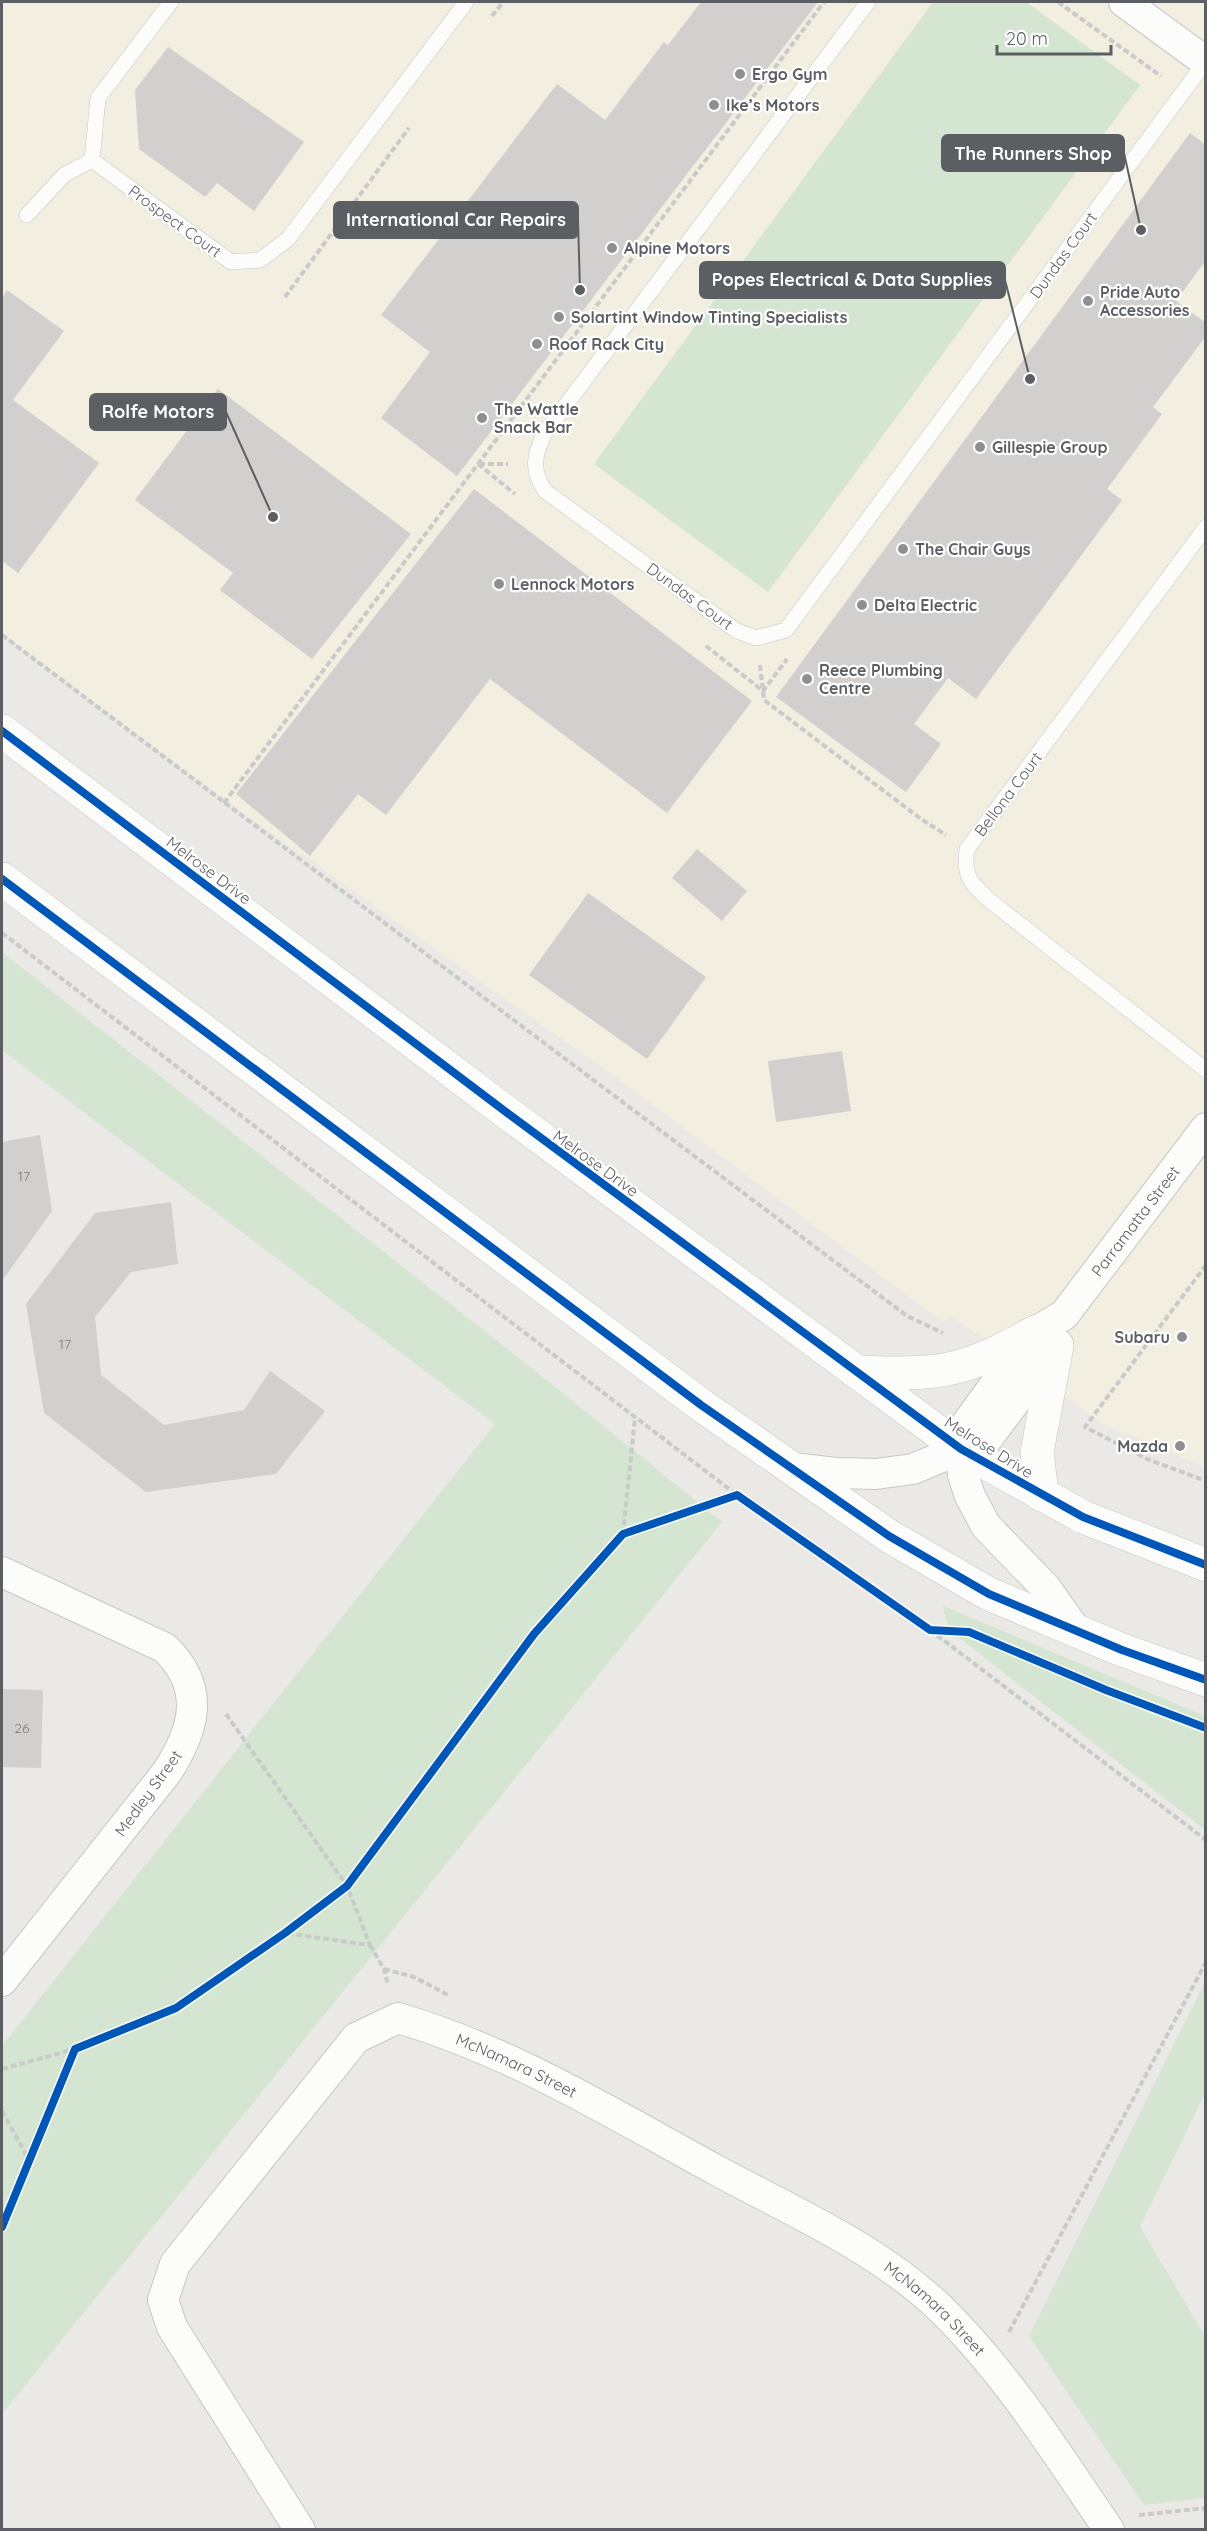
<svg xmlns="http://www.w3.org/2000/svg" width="1207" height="2531" font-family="Quicksand,sans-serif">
<rect width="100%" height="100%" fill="#eae9e5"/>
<!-- commercial -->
<polygon fill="#f2eee0" points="2,2 1205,2 1205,1467 1105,1425 951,1316 943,1322 614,1076 214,792 2,633"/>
<!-- green -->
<g fill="#d4e5d2">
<polygon points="933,2 1026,2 1140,85 768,592 594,464"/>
<polygon points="2,952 538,1373 722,1522 2,2414 2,2046 495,1424 2,1050"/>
<polygon points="943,1606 1205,1716 1205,1830 948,1629"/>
<polygon points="1205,1982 1205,2093 1140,2227 1205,2336 1205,2498 1144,2505 1029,2336"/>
</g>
<!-- building -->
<g fill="#d1d0ce">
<polygon points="701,2 818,2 457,476 381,418 430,352 381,315 557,84 605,120 664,42 668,45"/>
<polygon points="168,47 304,142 254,211 217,183 205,197 139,149 135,90"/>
<polygon points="1190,133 1206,145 1206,260 1176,301 1206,323 1206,336 1153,407 1162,414 1107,489 1122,500 976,699 948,678 914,724 941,744 906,792 776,697"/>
<polygon points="7,290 64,331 13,400 99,463 18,573 2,561 2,298"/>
<polygon points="218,389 411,534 312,659 220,590 233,573 135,500"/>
<polygon points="474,489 752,701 667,813 490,679 386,815 358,794 310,856 236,794"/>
<polygon points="697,849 747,891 722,921 672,878"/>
<polygon points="588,893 706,977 647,1059 529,975"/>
<polygon points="842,1051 851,1111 776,1122 768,1061"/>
<polygon points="40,1135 52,1211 2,1281 2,1142"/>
<polygon points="171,1202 178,1264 131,1272 95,1317 101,1375 164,1425 244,1410 270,1371 325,1411 276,1474 146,1492 44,1413 26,1304 95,1213"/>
<polygon points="2,1689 43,1690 41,1768 2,1767"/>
</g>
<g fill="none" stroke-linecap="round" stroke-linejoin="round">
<!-- lane casing -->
<g stroke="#c7c7c7" stroke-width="16">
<g id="lane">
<polyline points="171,2 98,98 92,160 231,262 260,260 288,239 466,2"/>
<path d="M868,2L544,434C534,456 531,470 545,491L737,631L756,638L786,630L1206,61"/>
<polyline points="27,215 64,175 92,160"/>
<path d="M1206,527L967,849C963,876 970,882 989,900L1206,1070"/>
</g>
</g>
<!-- street casing -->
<g stroke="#c7c7c7" stroke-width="32">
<g id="street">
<polyline points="1124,2 1206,62"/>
<polyline points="792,1468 836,1473 876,1474 913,1469 961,1449 984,1443 1058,1344"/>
<path d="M2,1572L165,1648C206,1688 195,1729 167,1772L2,1981"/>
<path id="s1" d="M1076,1631L1045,1587L986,1526L970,1496L963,1475L961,1449L965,1426L1007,1368L1035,1332L1064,1315L1206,1128"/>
<path id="s2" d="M300,2530L172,2327L163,2300L175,2264L356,2038L398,2018C511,2051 613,2114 716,2170C793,2212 878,2248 942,2310C1008,2375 1057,2454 1109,2530"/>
</g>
</g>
<!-- secondary casing -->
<g stroke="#c7c7c6" stroke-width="34">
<g id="secondary">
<polyline points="2,731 506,1112 961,1449 1083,1517 1206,1565"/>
<polyline points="2,879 701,1405 889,1536 989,1594 1122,1650 1206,1680"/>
<path d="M856,1372C893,1373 932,1376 967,1364C991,1357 1013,1344 1035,1332"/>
<polyline points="1042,1495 1037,1452 1057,1346"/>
</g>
</g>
<!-- path -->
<g stroke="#c8cbc9" stroke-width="4" stroke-dasharray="6 3" stroke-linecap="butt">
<polyline points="1058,2 1161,76"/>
<polyline points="492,16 503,2"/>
<polyline points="285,297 409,128"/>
<polyline points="478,464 515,494"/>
<polyline points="479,464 508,464"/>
<polyline points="2,635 907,1316 943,1333"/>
<polyline points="706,646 763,691 787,659"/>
<polyline points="760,665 764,700 921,819 946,835"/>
<polyline points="224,803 824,2"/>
<polyline points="2,933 737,1495"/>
<polyline points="1206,1265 1085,1427 1147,1459 1206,1481"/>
<polyline points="623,1534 635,1417"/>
<polyline points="930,1630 1206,1840"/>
<polyline points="226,1714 347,1886 370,1945 285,1933"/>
<polyline points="370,1945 384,1969 388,1985"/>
<polyline points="384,1969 414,1977 450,1996"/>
<polyline points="2,2069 75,2049"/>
<polyline points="2,2111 30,2162"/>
<polyline points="1009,2332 1206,1962"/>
<polyline points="1139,2515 1206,2508"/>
</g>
<!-- lane -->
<use href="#lane" stroke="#fcfcfb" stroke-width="15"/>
<!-- street -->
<use href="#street" stroke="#fcfcfb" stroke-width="30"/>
<!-- secondary -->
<use href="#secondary" stroke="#fcfcfb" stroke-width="33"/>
<!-- cycleway casing -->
<g stroke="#fff" stroke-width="11">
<g id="cycleway">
<polyline points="2,731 506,1112 961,1449 1083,1517 1206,1565"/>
<polyline points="2,879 701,1405 889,1536 989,1594 1122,1650 1206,1680"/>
<polyline points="2,2227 75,2049 176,2008 285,1933 347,1886 534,1634 623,1534 737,1495 930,1630 969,1632 1106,1690 1206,1728"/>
</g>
</g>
<!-- cycleway -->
<use href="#cycleway" stroke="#0057b8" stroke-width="8"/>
</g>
<!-- markers -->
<g fill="#8d8f90" stroke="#fff" stroke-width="2">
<circle cx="740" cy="74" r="6"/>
<circle cx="714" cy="105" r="6"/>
<circle cx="612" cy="248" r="6"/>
<circle cx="1088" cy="301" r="6"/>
<circle cx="559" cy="317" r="6"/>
<circle cx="537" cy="344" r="6"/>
<circle cx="482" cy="418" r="6"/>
<circle cx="980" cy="447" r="6"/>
<circle cx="903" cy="549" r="6"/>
<circle cx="499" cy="584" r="6"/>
<circle cx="862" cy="605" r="6"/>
<circle cx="807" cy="679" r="6"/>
<circle cx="1182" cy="1337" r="6"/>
<circle cx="1180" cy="1446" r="6"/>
</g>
<g text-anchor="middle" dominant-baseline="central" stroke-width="4.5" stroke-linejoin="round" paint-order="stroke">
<!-- number labels -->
<g font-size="14" fill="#7a7c7e">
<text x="24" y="1176">17</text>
<text x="65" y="1344">17</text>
<text x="22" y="1728">26</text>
</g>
<!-- poi labels -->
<g font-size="16" font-weight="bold" fill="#5b5e62" stroke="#fff" text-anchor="start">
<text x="752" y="74">Ergo Gym</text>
<text x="726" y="105">Ike’s Motors</text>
<text x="624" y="248">Alpine Motors</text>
<text x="1100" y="292">Pride Auto<tspan x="1100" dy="18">Accessories</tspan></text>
<text x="571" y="317">Solartint Window Tinting Specialists</text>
<text x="549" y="344">Roof Rack City</text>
<text x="494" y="409">The Wattle<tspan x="494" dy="18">Snack Bar</tspan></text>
<text x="992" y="447">Gillespie Group</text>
<text x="915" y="549">The Chair Guys</text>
<text x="511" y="584">Lennock Motors</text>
<text x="874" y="605">Delta Electric</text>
<text x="819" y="670">Reece Plumbing<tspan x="819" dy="18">Centre</tspan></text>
<text x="1170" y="1337" text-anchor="end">Subaru</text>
<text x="1168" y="1446" text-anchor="end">Mazda</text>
</g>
<!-- street labels -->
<g font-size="16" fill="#5b5e62" stroke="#fff">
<text transform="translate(175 221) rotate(36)">Prospect Court</text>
<text transform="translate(1063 255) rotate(-54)">Dundas Court</text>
<text transform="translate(690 596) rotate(36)">Dundas Court</text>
<text transform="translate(1008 794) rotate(-53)">Bellona Court</text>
<text transform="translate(209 870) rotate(37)">Melrose Drive</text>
<text transform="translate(596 1163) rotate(36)">Melrose Drive</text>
<text stroke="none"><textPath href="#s1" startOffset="513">Parramatta Street</textPath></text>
<text transform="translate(989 1447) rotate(32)">Melrose Drive</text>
<text transform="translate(148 1793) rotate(-54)">Medley Street</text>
<text stroke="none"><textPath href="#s2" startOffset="770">McNamara Street</textPath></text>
<text stroke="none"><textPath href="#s2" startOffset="1256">McNamara Street</textPath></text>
</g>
</g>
<!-- callouts -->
<path fill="none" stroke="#5b5e62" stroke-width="2" d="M1141 230L1124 153M580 290L578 220M1030 379L1005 280M273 517L226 412"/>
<g fill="#5b5e62" stroke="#fff" stroke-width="2">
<circle cx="1141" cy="230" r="6"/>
<circle cx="580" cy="290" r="6"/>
<circle cx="1030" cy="379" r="6"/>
<circle cx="273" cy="517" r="6"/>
</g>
<g fill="#5b5e62" stroke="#5b5e62" stroke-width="2">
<rect x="942" y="135" width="182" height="36" rx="6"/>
<rect x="334" y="202" width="244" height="36" rx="6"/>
<rect x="700" y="262" width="305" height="36" rx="6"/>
<rect x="90" y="394" width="136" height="36" rx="6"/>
</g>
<g font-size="18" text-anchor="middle" font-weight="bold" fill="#fff">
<text x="1033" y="160">The Runners Shop</text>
<text x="456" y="226">International Car Repairs</text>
<text x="852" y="286">Popes Electrical &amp; Data Supplies</text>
<text x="158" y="418">Rolfe Motors</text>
</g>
<!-- border -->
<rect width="1207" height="2531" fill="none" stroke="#5b5e62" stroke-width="6"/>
<!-- scale -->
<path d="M997 45v9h114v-9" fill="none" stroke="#5b5e62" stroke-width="3"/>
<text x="1006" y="45" font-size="18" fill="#5b5e62" stroke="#ffffff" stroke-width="4.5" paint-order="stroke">20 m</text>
</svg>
